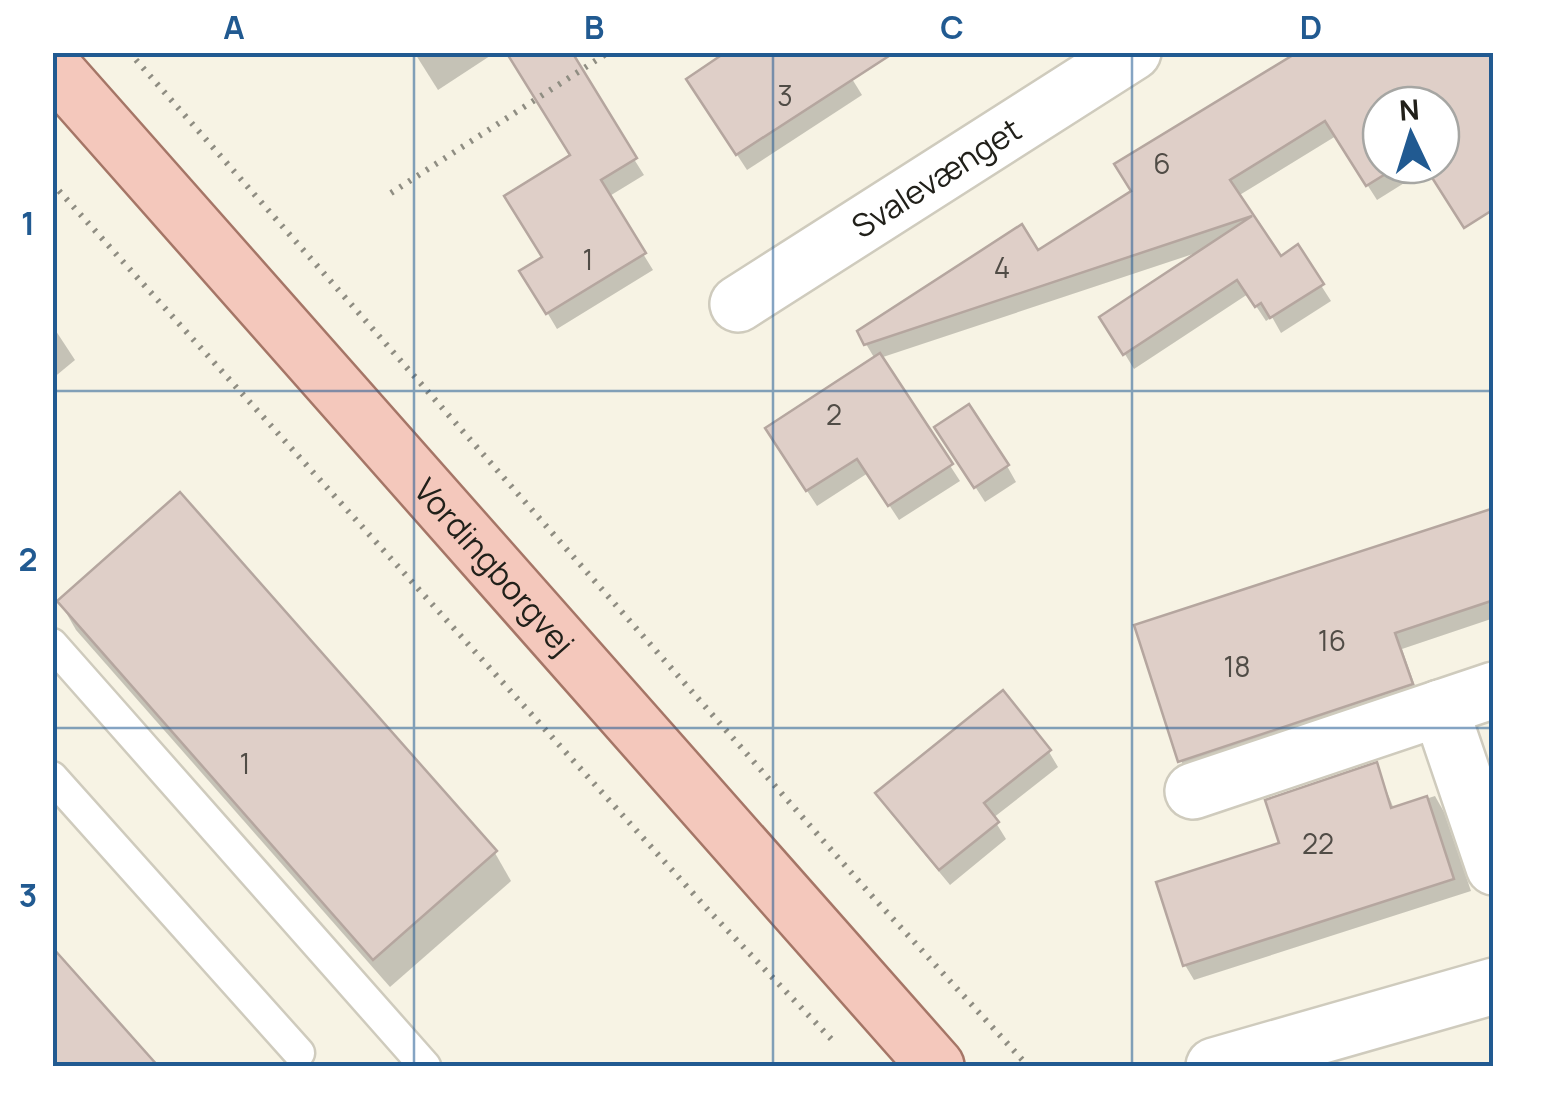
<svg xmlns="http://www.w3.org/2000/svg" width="1546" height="1119" font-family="Manrope,sans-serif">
<rect width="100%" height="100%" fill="#f7f3e4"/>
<!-- shadow -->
<g fill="#0003">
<polygon points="414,52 496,52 438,90"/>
<polygon points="505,52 566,52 644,175 608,197 653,270 557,329 523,272 545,258 573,156"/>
<polygon points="1494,52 1441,160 1441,105 1381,105 1381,165 1433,165 1377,200 1336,136 1238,196 1280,259 1297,248 1331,301 1281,333 1272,317 1266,321 1248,294 1134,369 1103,318 1199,252 880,358 960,481 899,520 868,473 817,506 777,445 875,359 866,344 1037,254 1134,192"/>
<polygon points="836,53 862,95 747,170 698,95"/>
<polygon points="52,325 75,360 52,379"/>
<polygon points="947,443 1007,466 1016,482 985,502"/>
<polygon points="1494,510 1494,618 1402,649 1420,700 1190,776 1181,761"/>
<polygon points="60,602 495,853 511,881 390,987 76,630"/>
<polygon points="1049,752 1058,767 993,818 1006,839 950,885 888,810 878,794"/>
<polygon points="1376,765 1394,809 1435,796 1444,812 1471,891 1194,980 1185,965 1282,845"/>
<polygon points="52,951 154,1066 52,1066"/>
</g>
<!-- building -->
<g fill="#dfcfc8" stroke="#b5a69f" stroke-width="2.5">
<polygon points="506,52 572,52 637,158 601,180 646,253 546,314 519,271 542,257 504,196 570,155"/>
<polygon points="726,52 895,52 736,155 686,79"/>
<polygon points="1298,52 1494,52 1494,209 1464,228 1424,165 1441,165 1441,105 1381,105 1381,165 1400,165 1366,186 1325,121 1230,180 1281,256 1298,244 1324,284 1270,318 1261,303 1255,307 1237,280 1123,355 1099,317 1252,216 864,345 857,331 1022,224 1038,250 1131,191 1114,164"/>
<polygon points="880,353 953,464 888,506 857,459 806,491 765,428"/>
<polygon points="969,404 1009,465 974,488 934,427"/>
<polygon points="180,492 497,851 373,960 57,601"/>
<polygon points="1494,508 1494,600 1395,633 1413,684 1178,762 1134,625"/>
<polygon points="1003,690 1051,750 984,803 999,822 939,870 875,793"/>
<polygon points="1377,762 1391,808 1427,796 1454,879 1183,966 1156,882 1279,843 1265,800"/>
<polygon points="52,947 158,1066 52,1066"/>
</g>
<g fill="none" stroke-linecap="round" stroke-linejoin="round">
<!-- service casing -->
<g stroke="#cfcbbd" stroke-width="35">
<g id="service">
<polyline points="52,644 425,1066"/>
<polyline points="52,777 299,1053"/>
</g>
</g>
<!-- minor casing -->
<g stroke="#cfcbbd" stroke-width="60">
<g id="minor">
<path id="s1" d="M738,304L1133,52"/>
<polyline points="1440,708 1494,867"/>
<polyline points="1193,791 1494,690"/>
<polyline points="1214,1066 1494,986"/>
</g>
</g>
<!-- primary casing -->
<g stroke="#a57667" stroke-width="60">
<g id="primary">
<path id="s2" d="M52,66L936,1066"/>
</g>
</g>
<!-- path -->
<g stroke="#8f8d82" stroke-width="6" stroke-dasharray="2.5 8" stroke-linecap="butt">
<polyline points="129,52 871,895 1028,1066"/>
<polyline points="52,183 709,911 836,1044"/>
<polyline points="391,193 609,52"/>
</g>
<!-- service -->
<use href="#service" stroke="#fff" stroke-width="30"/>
<!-- minor -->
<use href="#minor" stroke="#fff" stroke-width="55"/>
<!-- primary -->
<use href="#primary" stroke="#f4c8bc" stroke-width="55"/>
</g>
<!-- grid -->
<path fill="none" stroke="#215a91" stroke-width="2.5" stroke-opacity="0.55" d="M414,52V1066M773,52V1066M1132,52V1066M52,391H1494M52,728H1494"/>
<g text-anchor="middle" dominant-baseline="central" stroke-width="8" stroke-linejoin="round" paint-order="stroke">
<!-- number labels -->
<g font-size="28" fill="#504c46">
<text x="785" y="95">3</text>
<text x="1162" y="163">6</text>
<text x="588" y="259">1</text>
<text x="1002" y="267">4</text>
<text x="834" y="414">2</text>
<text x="1332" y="640">16</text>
<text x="1237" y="666">18</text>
<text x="245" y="763">1</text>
<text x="1318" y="843">22</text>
</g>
<!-- street labels -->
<g font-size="32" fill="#21201a" stroke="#fff">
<text stroke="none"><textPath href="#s1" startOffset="235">Svalevænget</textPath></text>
<text stroke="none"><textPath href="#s2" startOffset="668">Vordingborgvej</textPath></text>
</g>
</g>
<!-- border -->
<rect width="1546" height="1119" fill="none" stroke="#ffffff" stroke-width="110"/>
<!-- north arrow -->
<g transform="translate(1411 135) rotate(356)"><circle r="48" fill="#ffffff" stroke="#a6a6a3" stroke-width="2.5"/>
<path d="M0-8L18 38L0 25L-18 38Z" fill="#215a91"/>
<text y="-15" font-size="28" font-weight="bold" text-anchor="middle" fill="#21201a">N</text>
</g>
<rect x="55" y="55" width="1436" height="1009" fill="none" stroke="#215a91" stroke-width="4"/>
<g font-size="32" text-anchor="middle" font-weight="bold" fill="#215a91">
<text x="234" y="39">A</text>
<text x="594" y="39">B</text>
<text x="952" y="39">C</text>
<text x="1311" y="39">D</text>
<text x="28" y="235">1</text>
<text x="28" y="571">2</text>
<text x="28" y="907">3</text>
</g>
</svg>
